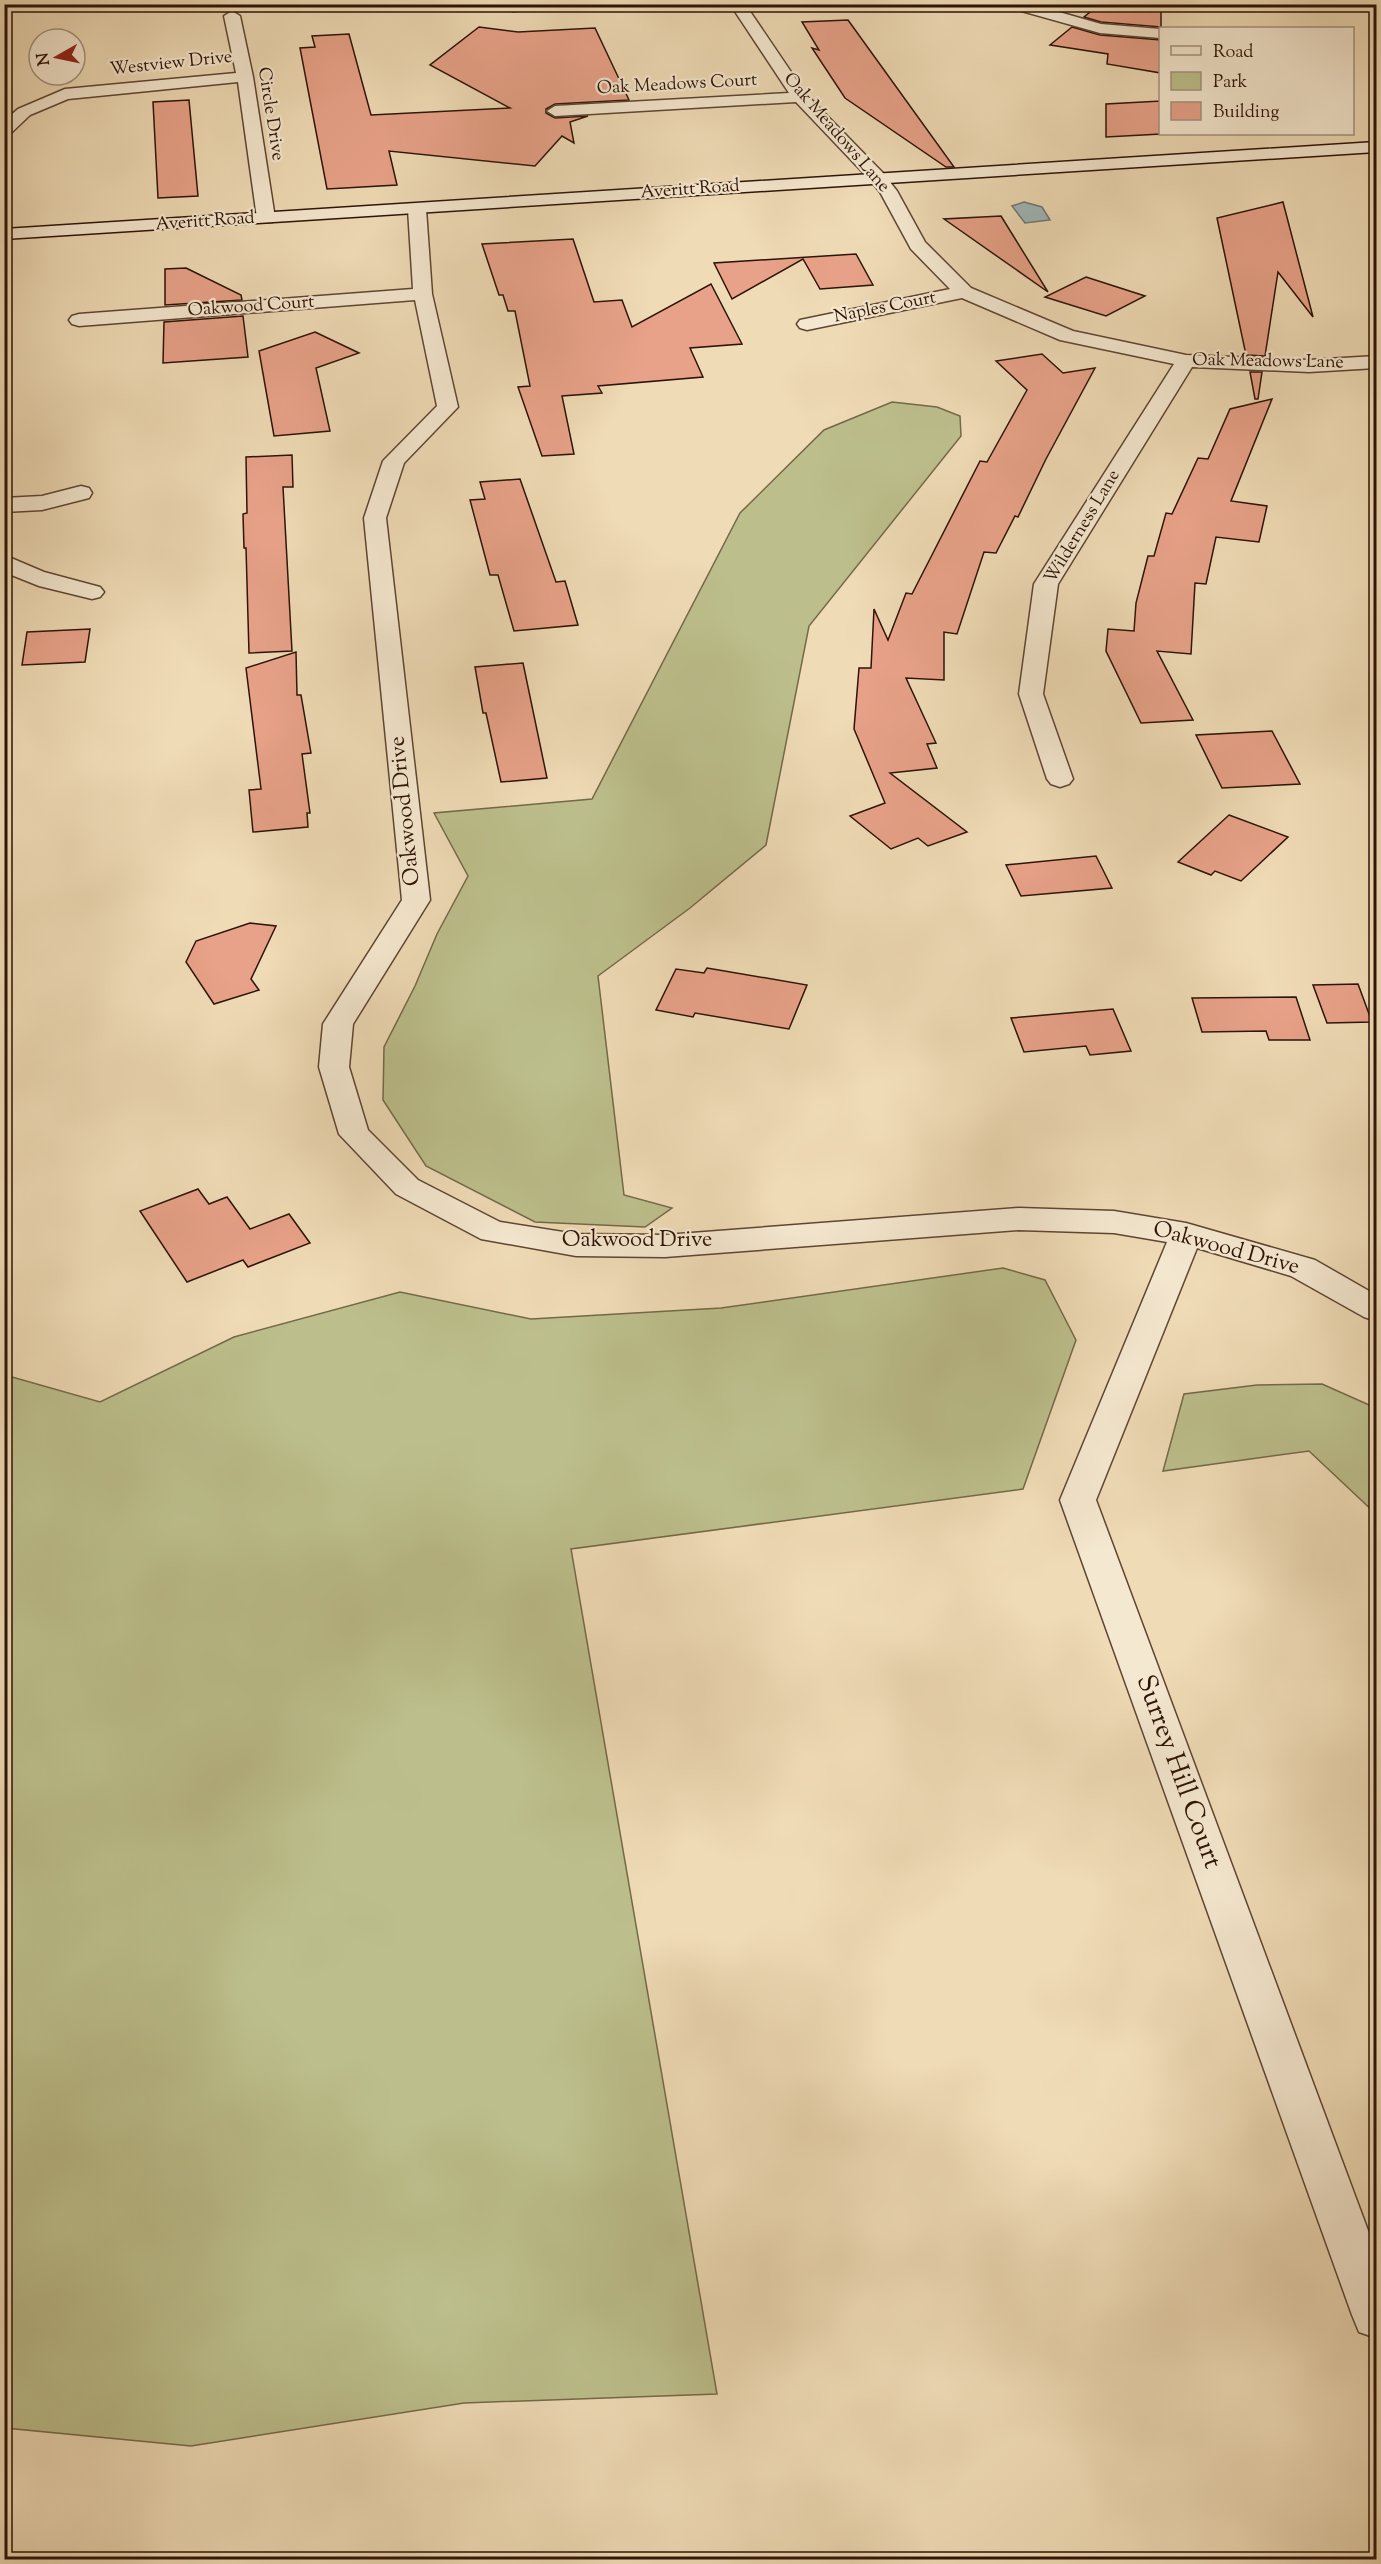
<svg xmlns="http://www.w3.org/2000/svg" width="1381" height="2564" font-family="'Sorts Mill Goudy',serif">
<rect width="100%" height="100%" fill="#efdbb6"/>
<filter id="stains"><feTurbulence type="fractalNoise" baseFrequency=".00333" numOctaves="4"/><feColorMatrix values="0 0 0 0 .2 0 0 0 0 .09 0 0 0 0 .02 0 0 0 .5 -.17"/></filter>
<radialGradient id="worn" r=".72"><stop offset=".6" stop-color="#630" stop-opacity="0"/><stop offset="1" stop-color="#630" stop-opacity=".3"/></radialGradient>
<!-- green -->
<g fill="#bcbf8c" stroke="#746949" stroke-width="1.5">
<polygon points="892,402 937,407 960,416 961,436 809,626 766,845 690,908 598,976 624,1195 672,1208 645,1227 535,1222 426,1166 383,1100 384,1047 415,986 437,934 468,876 434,813 592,799 740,513 824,430"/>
<polygon points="1003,1268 1045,1280 1076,1340 1023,1489 571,1549 717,2394 464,2403 191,2446 5,2428 5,1375 100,1402 234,1337 400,1292 531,1319 721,1308"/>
<polygon points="1322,1384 1376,1408 1376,1514 1309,1451 1163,1471 1184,1394 1257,1385"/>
</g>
<!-- water -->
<polygon fill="#a0b8ba" stroke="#727672" stroke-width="1.5" points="1024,202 1042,207 1050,220 1025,223 1012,206"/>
<!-- building -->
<g fill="#e8a289" stroke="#2d1306" stroke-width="1.5">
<polygon points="1100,4 1161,4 1161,27 1101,22 1084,17"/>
<polygon points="848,20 954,167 946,167 845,98 812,48 819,50 802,22"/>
<polygon points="479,27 518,32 595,28 629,100 555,104 546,109 546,113 555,118 588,116 570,122 574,143 562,136 535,166 389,151 397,185 327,189 300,48 315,47 312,36 349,34 371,115 510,108 430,65"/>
<polygon points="1072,27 1100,35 1161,40 1161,73 1107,64 1108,54 1050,45"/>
<polygon points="189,100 198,196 158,198 153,102"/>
<polygon points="1161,101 1161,134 1106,137 1106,104"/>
<polygon points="1283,202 1313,317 1278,272 1265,356 1246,355 1217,218"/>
<polygon points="1001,216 1048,292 944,219"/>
<polygon points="573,239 594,302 622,300 632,327 711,284 742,344 690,348 703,377 598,386 602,393 562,396 574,454 542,456 518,387 530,386 515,311 508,311 503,295 499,295 482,244"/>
<polygon points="856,254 873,285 820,289 803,259 732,299 714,263"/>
<polygon points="186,268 241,295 242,300 165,305 165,269"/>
<polygon points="1086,277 1145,296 1106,316 1045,297"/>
<polygon points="243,316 248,357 163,363 164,322"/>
<polygon points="315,332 359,353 316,368 330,431 274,436 259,351"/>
<polygon points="1042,354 1063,373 1095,368 1046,459 1018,517 1015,516 996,553 984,552 957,634 944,632 944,680 906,678 936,743 927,744 937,768 890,773 967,832 928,846 918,838 891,849 850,816 885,803 854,729 859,668 871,668 874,609 888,640 906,593 912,594 980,461 987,462 1027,390 996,361"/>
<polygon points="1250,372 1262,372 1258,399 1255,399"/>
<polygon points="1272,399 1231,501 1267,506 1259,542 1216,537 1206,584 1195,583 1191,654 1157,651 1193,720 1141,723 1106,651 1108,629 1134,631 1136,603 1148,556 1154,556 1166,513 1172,514 1198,458 1208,459 1230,409"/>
<polygon points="292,455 293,487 283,487 292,651 249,653 246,548 244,548 243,514 247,513 246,457"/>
<polygon points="520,479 556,582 565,581 578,625 514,631 498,575 490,575 470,500 485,499 480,482"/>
<polygon points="90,629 85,662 22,665 27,632"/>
<polygon points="296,652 297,695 301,695 311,753 302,754 310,813 307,813 308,827 253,832 249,790 261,789 246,668"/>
<polygon points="523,663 547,778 501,782 486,713 483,713 475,667"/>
<polygon points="1272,731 1300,784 1222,788 1196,735"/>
<polygon points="1229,815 1288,837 1241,881 1215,871 1211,875 1178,862"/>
<polygon points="1096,856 1112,888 1021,896 1006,865"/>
<polygon points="250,923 276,926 251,979 259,990 214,1004 186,962 196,941"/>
<polygon points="707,968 807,985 789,1029 695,1013 693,1017 656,1010 676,969 704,973"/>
<polygon points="1358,984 1372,1022 1327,1023 1313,985"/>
<polygon points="1296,997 1310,1040 1269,1040 1266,1031 1202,1032 1192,998"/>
<polygon points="1113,1009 1131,1051 1090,1055 1086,1046 1024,1052 1011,1018"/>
<polygon points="198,1189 209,1204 227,1197 250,1229 289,1214 310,1243 248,1267 243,1260 187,1282 140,1211"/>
</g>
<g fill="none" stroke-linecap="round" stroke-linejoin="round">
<!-- street casing -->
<g stroke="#5e4532" stroke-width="3">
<g id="street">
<polygon points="507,4 567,4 560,8 513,11 508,10 506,7"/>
<polygon points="730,4 745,4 806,94 883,173 897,191 925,242 971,288 1073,331 1186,355 1309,360 1376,356 1376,368 1309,372 1192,367 1058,584 1043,694 1073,779 1069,784 1060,787 1051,784 1047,779 1019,694 1034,584 1174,364 1060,340 962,298 807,330 800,328 797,324 800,320 950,289 911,249 880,192 871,181 796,102 555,116 547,111 555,106 789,93"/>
<polygon points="1005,4 1031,4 1101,24 1160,29 1160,38 1100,33 1007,7"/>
<polygon points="232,11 240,16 253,77 275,218 272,222 260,222 257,218 238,82 68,99 30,115 10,134 4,135 4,121 18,109 65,89 236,73 224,16"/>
<polygon points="417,204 423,205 426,209 432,294 458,407 404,463 386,518 430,900 353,1024 349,1067 368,1130 418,1180 500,1222 576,1234 665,1235 1019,1208 1114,1211 1186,1223 1315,1260 1376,1295 1376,1321 1364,1317 1291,1276 1197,1248 1096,1500 1376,2252 1376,2338 1359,2332 1352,2315 1060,1500 1167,1242 1114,1233 1019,1230 665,1257 576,1256 481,1239 396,1194 339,1134 319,1067 323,1024 402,900 364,518 383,461 437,406 415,300 79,326 72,324 69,320 72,316 79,314 413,289 408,209 411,205"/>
<polygon points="81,486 89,488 92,493 89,498 42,510 4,512 4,498 42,496"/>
<polygon points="4,555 44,572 100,587 104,592 100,597 92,599 39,586 4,572"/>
</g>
</g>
<!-- secondary casing -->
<g stroke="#2d1306" stroke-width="3">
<polygon id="secondary" points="1376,142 1376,152 4,239 4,229"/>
</g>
<!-- street -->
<use href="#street" fill="#f5e8d0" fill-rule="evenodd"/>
<!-- secondary -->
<use href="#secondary" fill="#f5e8d0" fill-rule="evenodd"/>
</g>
<g text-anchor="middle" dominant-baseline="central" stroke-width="4.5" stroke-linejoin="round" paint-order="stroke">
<!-- far-street labels -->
<g font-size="18" fill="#2d1306" stroke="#f5e8d0">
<text transform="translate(171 64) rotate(-6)">Westview Drive</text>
<text transform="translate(677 85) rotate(-3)">Oak Meadows Court</text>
<text transform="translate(270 114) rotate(81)">Circle Drive</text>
<text transform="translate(836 133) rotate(49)">Oak Meadows Lane</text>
<text transform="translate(690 190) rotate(-4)">Averitt Road</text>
<text transform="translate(205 222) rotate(-4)">Averitt Road</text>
<text transform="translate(251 307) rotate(-4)">Oakwood Court</text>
<text transform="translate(885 308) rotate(-11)">Naples Court</text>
<text transform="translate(1268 362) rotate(1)">Oak Meadows Lane</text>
<text transform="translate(1083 527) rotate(-59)">Wilderness Lane</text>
</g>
<!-- street labels -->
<g font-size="22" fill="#2d1306" stroke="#f5e8d0">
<text transform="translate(406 811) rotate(-96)">Oakwood Drive</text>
<text x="637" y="1241">Oakwood Drive</text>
<text transform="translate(1226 1249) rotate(15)">Oakwood Drive</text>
</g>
<!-- near-street labels -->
<g font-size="27" fill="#2d1306" stroke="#f5e8d0">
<text transform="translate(1178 1772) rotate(70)">Surrey Hill Court</text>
</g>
</g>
<!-- margin -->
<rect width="1381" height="2564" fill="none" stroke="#efdbb6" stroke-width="24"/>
<rect x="6" y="6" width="1369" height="2552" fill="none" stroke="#2d1306" stroke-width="3"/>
<rect x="12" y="12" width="1357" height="2540" fill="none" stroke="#2d1306" stroke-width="1.5"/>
<!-- legend -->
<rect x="1159" y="27" width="195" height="108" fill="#f5e8d0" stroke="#a5937f" stroke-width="1.5"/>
<rect x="1171" y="46" width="30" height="9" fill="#f5e8d0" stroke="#a5937f" stroke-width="1.5"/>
<text x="1213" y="57" font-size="18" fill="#2d1306">Road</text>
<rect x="1171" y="72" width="30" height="18" fill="#bcbf8c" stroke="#a5937f" stroke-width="1.5"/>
<text x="1213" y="87" font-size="18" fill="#2d1306">Park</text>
<rect x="1171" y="102" width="30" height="18" fill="#e8a289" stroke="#a5937f" stroke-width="1.5"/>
<text x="1213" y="117" font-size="18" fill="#2d1306">Building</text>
<!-- north arrow -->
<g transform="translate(57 57) rotate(261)"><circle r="28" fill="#f5e8d0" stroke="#a5937f" stroke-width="1.5"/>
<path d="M0-4.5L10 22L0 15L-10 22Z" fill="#8f2418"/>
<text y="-9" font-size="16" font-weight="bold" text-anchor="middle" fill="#2d1306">N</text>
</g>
<rect width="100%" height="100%" filter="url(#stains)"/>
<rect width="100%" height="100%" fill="url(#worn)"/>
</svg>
